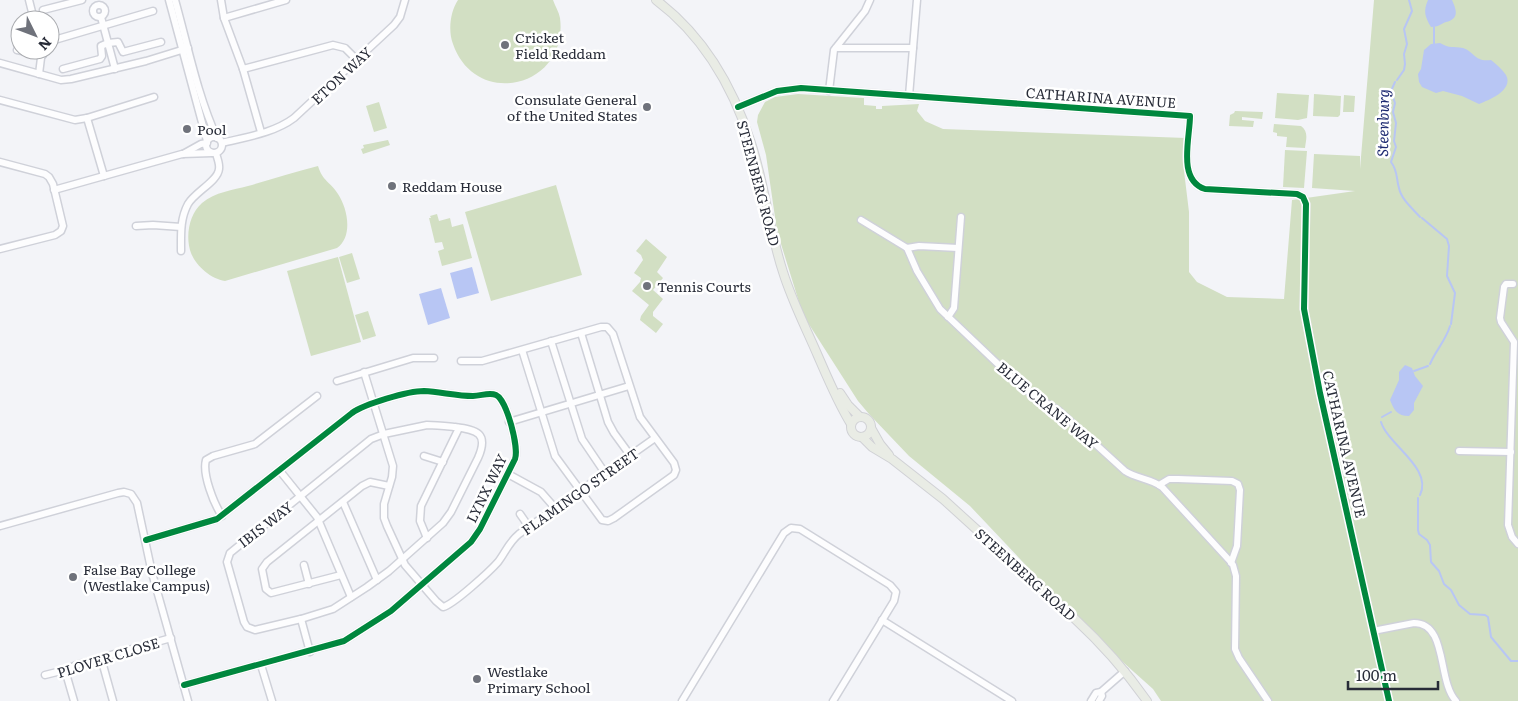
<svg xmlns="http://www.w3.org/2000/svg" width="1518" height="701" font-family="Literata,serif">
<rect width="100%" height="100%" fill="#f3f4f8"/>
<!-- green -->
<g fill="#d2dfc3">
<path d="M458,0H553C555,6 559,12 560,18C569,87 476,110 453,44C448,31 450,12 458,0Z"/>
<polygon points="1374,0 1518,0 1518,701 1161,701 1153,689 1087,630 970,506 909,456 869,414 858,401 803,315 777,231 766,155 757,122 758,115 765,102 775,97 798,94 864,98 864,105 876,106 876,109 882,109 882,106 919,104 917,111 925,121 943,129 1186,138 1184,171 1189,212 1189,272 1197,282 1227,297 1284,299 1292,200 1355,191 1312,188 1314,154 1360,156 1360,169"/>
<polygon points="1277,93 1309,95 1307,118 1298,120 1275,118"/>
<polygon points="1314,94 1341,96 1340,115 1338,117 1313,116"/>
<polygon points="1344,95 1355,96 1354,112 1343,112"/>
<polygon points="379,102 387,128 374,132 366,106"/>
<polygon points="1235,111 1263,112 1262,119 1242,117 1242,120 1254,121 1253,127 1229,126 1230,115 1234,113"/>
<path d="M1274,124L1301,126C1309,132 1306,140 1305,148L1286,147L1287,137L1277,136V133L1273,132Z"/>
<polygon points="388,140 390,145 363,154 361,149 364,148 363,145"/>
<polygon points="1285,150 1307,151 1304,188 1283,187"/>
<path d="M318,166C323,182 330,181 338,194C348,209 353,237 337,248L225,281C211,279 196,266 191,253C185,237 189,214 202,203C215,192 233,190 248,186C272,179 295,172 318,166Z"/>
<polygon points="556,185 582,275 491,301 465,212"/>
<polygon points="437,214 439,221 450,218 452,227 463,224 472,258 442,266 438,251 444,249 442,242 435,243 429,218 431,218 430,216"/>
<polygon points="646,239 667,257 657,272 663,278 653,290 663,299 653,312 653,316 663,324 656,333 640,320 641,316 649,305 632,291 640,282 641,278 634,273 643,260 641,255 636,251"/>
<polygon points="352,253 360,279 347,283 339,257"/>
<polygon points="338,257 361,342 311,356 287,271"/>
<polygon points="368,311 376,336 363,340 355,315"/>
</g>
<!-- water -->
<g fill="#b8c6f4">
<path d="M1428,0H1452C1457,11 1459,19 1446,22C1440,24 1439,27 1431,27C1425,17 1423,11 1428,0Z"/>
<path d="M1440,43C1450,49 1453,46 1463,48C1475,52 1474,62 1491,60C1496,64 1502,69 1506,75C1514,90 1489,100 1479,104L1462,96L1443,91L1436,93L1422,87L1419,82L1418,74L1421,69L1424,50L1431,44Z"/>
<polygon points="472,267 479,293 457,299 450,273"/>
<polygon points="441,288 450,318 428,325 419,294"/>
<path d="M1405,365L1412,368L1415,376L1423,386L1414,403V410L1409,416C1397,416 1394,410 1390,400L1399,380V372Z"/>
</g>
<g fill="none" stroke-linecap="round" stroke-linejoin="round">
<!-- stream -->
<g stroke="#b8c6f4" stroke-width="2">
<polyline points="1434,27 1434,44"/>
<polyline points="1397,80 1404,70 1405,64 1404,54 1407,44 1404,29 1412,11 1409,0"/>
<path d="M1395,82L1391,91L1395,103L1393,112L1396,123L1394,141L1396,147L1391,162C1398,171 1396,178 1399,188C1401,199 1413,209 1420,217"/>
<polyline points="1422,218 1447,239 1449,246 1447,276 1455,293 1451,324"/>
<path d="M1430,364C1436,350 1446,340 1450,326"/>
<polyline points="1414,371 1428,366"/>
<polyline points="1382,417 1391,412"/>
<path d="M1381,422C1388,445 1433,468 1420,495"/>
<polyline points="1418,498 1418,530 1419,534 1427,540 1430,545 1431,562 1439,571 1444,584 1451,590 1459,605 1470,614 1485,615 1488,617 1491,637 1511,661 1518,661"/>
</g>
<!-- minor casing -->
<g stroke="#cfd1d9" stroke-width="9">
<g id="minor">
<polyline points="29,0 34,20"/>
<polyline points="169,0 207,141"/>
<path d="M175,0C188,46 197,94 217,138"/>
<polyline points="221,0 224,18 243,69 261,132"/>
<circle cx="99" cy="11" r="6"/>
<polyline points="43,10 82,0"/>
<polyline points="101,17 115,69"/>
<polyline points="224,18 286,0"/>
<polyline points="51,41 153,11"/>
<polyline points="836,48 913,48"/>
<polyline points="17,50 43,55"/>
<polyline points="0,63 61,80 71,79 146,61 188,48"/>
<polyline points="63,69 100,59 102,56 101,46 108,43 118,42 123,52 161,42"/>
<polyline points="243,69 333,45 345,48 357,60"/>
<polyline points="39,74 42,50"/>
<polyline points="829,91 834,50 865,11 870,0"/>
<polyline points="909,96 917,0"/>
<polyline points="0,100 75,120 87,118 154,97"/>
<path d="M738,107L777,91L801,88L1190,116C1190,138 1177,180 1205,189L1297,194L1303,197L1306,204L1304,309L1320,393L1389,701"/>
<polyline points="87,118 104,176"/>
<circle cx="214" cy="145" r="8"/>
<path d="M222,143C246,137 274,133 294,118L394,25L400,17L405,0"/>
<polyline points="183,154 201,144 207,143"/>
<polyline points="0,162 45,174 49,177 53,184 63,226 61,231 55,235 0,249"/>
<polyline points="54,190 182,154 212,153"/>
<polyline points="861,220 907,248 919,246 958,248"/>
<polyline points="136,226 153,225 181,227"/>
<path d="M907,248L917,271L940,309L1022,387L1033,395L1058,410L1125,471C1137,479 1150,478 1162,487L1229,560L1233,565L1236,576L1235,649L1239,658L1268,701"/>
<path d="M181,251C181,234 180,219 188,204C195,192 218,181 219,169C220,164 217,158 216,153"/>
<polyline points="1513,284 1506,284 1504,287 1500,318 1501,322 1514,342 1508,525 1512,537 1518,544"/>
<polyline points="948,317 954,308 961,217"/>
<polyline points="581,333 608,422 614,433 630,455"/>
<polyline points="551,341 582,439 605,473"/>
<polyline points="461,361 482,361 601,327 607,327 613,334 640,417 674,463 676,470 674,475 614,518 608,521 602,520 555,456 522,350"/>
<path d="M364,372L393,466L392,477L384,504V518L387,526L405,565L436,601L443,607C453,605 490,571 498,562C505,553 509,542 519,534L655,438"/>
<polyline points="337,381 413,358 434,358"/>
<polyline points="509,422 629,386"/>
<path d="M427,425C436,425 445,426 455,427C477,430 489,433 478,458L451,512L443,523L389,571L367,587L333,609L301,619L255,630L247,627L244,622L227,562L230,553L371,439L384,434Z"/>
<polyline points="1459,451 1511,452"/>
<polyline points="424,456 443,462"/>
<polyline points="280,471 317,517 351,597"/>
<polyline points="508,474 541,492 555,508"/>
<polyline points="1159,485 1169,479 1178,479 1232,481 1238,484 1240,490 1237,546 1231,563"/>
<polyline points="343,502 377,580"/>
<polyline points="520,514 529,527"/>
<path d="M222,516C214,504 202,474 206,460L213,456L255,444L317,396"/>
<polyline points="0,526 118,493 124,492 131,494 137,503 152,573 188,701"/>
<polyline points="427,538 420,521 421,506 459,428"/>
<path d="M146,540L217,519L352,413C364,404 408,391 424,391C441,392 457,396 473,396C481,396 489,392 496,395C507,400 519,448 515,459L480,529L471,542L391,611L344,641L184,685"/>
<polyline points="304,565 309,584"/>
<polyline points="341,575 271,593 266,589 262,569 267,562 362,486 370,482 389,486"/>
<polyline points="301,619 310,652"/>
<polyline points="882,620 1012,701"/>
<path d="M1373,631L1414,623C1448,623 1437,681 1456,701"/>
<polyline points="101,658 113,701"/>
<polyline points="261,665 272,701"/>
<polyline points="65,670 74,701"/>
<polyline points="45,675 65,670 79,664 171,638"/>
<polyline points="682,701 784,533 791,528 800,529 890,585 896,592 894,601 833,701"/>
<polyline points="1091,701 1096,693 1101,692 1125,671"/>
<polyline points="1099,701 1102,696 1101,692"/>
</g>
</g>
<!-- major casing -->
<g stroke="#d0d1d5" stroke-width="10">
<g id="major">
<path d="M656,0C704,36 733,87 751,143C765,185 769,230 783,272C792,301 806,328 818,356C828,379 838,403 851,424"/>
<polyline points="840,393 848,405 860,417"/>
<circle cx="861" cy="427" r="10"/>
<polyline points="871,428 880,444 889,455"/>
<path d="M862,437L872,447L892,459L943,499L1074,618C1101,643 1126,671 1147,701"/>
</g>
</g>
<!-- minor -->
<use href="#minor" stroke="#fdfdfe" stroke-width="6"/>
<!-- major -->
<use href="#major" stroke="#e9ece5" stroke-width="8"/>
<!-- cycleway casing -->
<g stroke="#fff" stroke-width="9">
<g id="cycleway">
<path d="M738,107L777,91L801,88L1190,116C1190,138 1177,180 1205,189L1297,194L1303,197L1306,204L1304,309L1320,393L1389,701"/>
<path d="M146,540L217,519L352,413C364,404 408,391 424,391C441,392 457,396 473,396C481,396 489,392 496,395C507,400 519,448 515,459L480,529L471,542L391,611L344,641L184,685"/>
</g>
</g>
<!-- cycleway -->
<use href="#cycleway" stroke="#00873e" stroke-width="6"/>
</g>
<!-- markers -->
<g fill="#6f727b" stroke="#fff" stroke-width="2">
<circle cx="505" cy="45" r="5"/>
<circle cx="647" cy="107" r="5"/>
<circle cx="187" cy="129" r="5"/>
<circle cx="392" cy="186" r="5"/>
<circle cx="647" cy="286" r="5"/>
<circle cx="73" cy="577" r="5"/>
<circle cx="477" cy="679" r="5"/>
</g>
<g text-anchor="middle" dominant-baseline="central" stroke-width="5" stroke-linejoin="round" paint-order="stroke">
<!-- poi labels -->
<g font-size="14" fill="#282c38" stroke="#fff" text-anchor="start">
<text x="515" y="37">Cricket<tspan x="515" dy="16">Field Reddam</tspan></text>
<text x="637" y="99" text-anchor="end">Consulate General<tspan x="637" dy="16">of the United States</tspan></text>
<text x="197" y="129">Pool</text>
<text x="402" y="186">Reddam House</text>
<text x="657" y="286">Tennis Courts</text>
<text x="83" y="569">False Bay College<tspan x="83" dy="16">(Westlake Campus)</tspan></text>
<text x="487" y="671">Westlake<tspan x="487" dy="16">Primary School</tspan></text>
</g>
<!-- street labels -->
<g font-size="14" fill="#282c38" stroke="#fff">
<text transform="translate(341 75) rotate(-43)">ETON WAY</text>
<text transform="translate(1101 97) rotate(4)">CATHARINA AVENUE</text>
<text transform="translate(759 183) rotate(75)">STEENBERG ROAD</text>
<text transform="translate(1048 405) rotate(40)">BLUE CRANE WAY</text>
<text transform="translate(1345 444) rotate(77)">CATHARINA AVENUE</text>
<text transform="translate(486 488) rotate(-64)">LYNX WAY</text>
<text transform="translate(580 491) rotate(-35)">FLAMINGO STREET</text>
<text transform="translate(265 524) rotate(-38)">IBIS WAY</text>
<text transform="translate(1026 574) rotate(42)">STEENBERG ROAD</text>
<text transform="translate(108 657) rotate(-17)">PLOVER CLOSE</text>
</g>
<!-- water labels -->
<g font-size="15" font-style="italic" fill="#1c2870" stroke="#fff">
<text transform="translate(1382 123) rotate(-89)">Steenburg</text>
</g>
</g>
<!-- north arrow -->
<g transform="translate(35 35) rotate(132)"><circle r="24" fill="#ffffff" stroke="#a9abaf"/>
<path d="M0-4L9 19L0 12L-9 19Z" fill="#6f727b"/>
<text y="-8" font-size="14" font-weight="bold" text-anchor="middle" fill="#282c38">N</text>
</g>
<!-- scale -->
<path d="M1348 681v8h90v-8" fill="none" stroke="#282c38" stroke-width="2.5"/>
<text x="1356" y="681" font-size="15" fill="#282c38" stroke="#ffffff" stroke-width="4" paint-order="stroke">100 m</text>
</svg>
